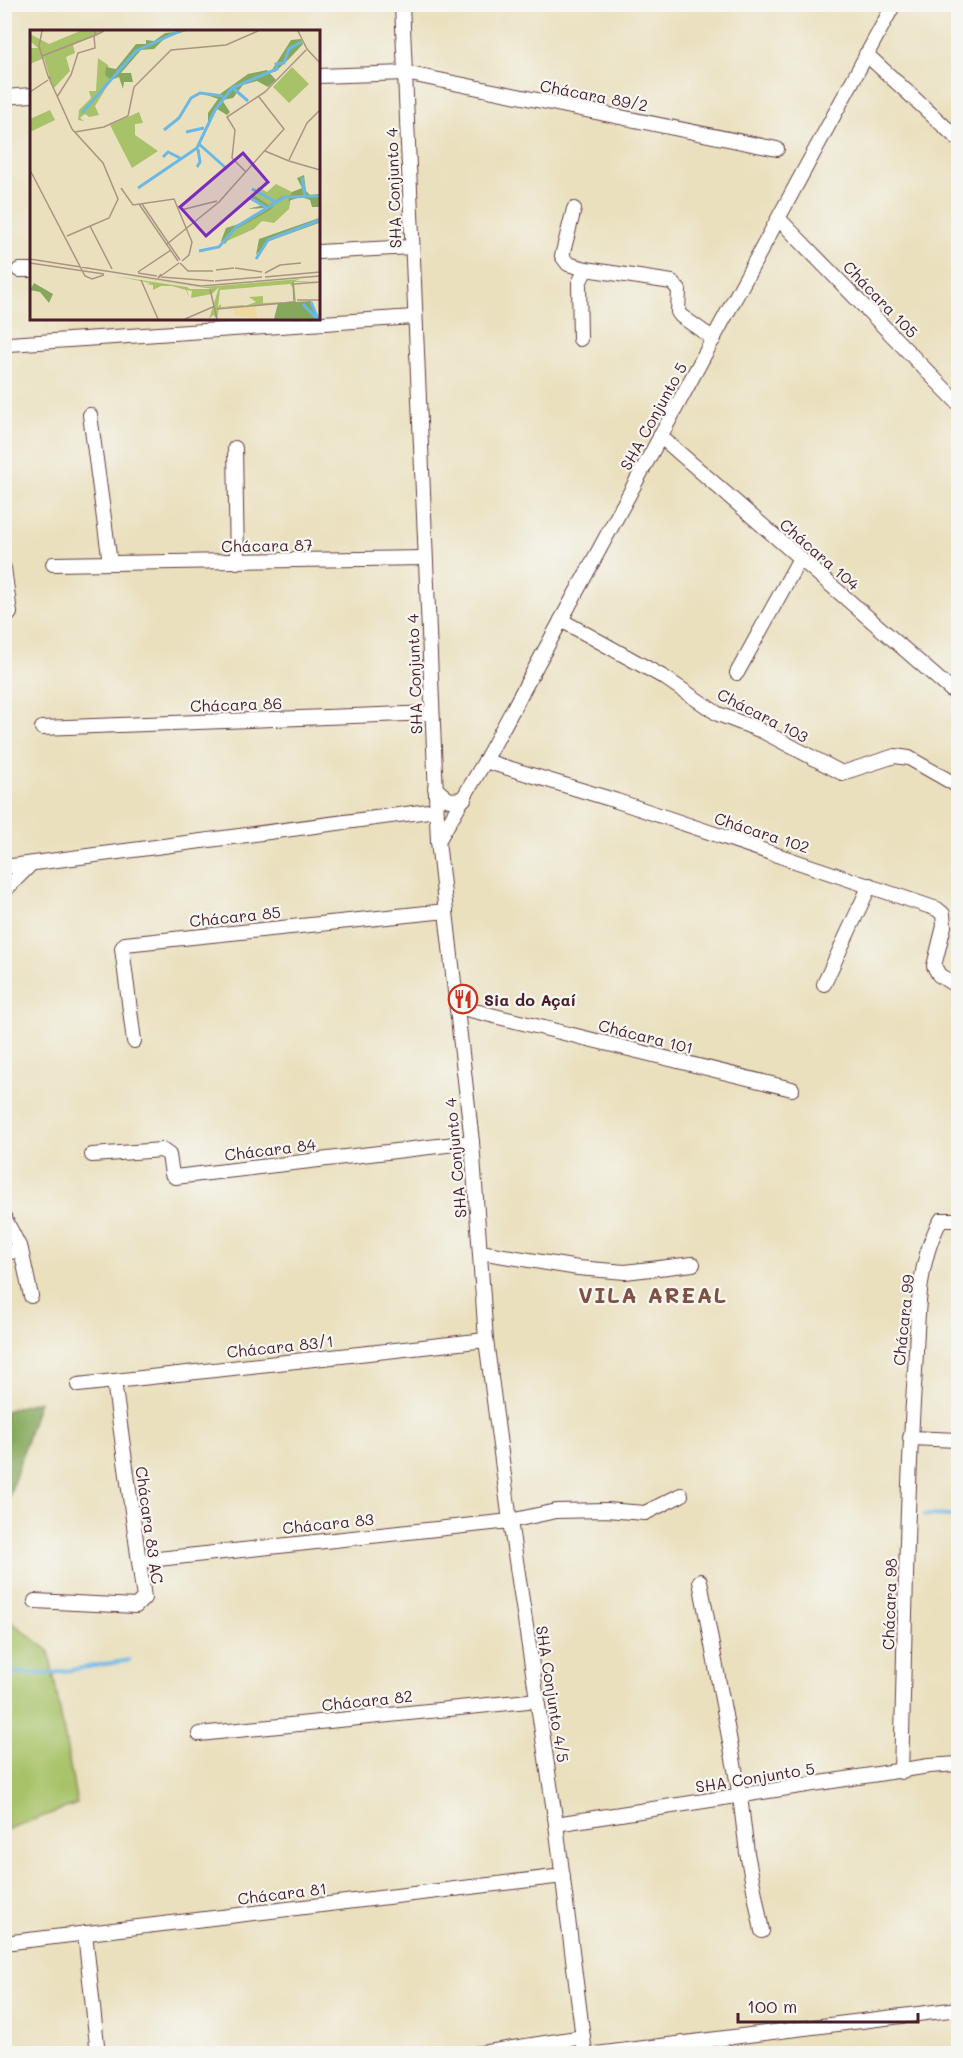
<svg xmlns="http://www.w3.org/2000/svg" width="963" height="2058" font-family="Mali,sans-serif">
<rect width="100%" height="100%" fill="#f6f6f2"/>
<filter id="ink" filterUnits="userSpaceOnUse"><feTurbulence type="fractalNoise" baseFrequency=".0167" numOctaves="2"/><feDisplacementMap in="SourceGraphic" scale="12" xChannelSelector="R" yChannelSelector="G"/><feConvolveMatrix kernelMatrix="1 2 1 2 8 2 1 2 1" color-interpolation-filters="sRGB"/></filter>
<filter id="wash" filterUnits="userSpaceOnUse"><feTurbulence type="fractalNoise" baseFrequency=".008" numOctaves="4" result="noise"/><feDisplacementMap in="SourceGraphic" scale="24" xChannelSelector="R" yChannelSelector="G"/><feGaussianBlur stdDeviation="1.35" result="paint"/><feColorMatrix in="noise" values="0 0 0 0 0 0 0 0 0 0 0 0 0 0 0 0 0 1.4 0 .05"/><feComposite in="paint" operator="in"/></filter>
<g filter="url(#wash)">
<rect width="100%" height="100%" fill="#eae0be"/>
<!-- green -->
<polygon fill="#a7c268" stroke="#78704a" stroke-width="1.5" points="4,1616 49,1651 77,1804 5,1830"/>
<!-- forest -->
<polygon fill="#85a85c" stroke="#686444" stroke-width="1.5" points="39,1401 5,1510 5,1411"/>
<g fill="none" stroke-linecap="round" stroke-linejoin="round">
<!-- stream -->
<g stroke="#6cb8e5" stroke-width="4">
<polyline points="925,1515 958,1516"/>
<polyline points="4,1672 47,1674 129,1660"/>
</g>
</g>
</g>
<g filter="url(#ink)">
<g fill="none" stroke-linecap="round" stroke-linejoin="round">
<!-- minor casing -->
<g stroke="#623c41" stroke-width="16">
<g id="minor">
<polyline points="402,4 438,841 472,1142 486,1340 510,1521 556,1824 585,2054"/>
<polyline points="866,54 958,139"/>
<polyline points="318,76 405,73 777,149"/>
<polyline points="4,97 32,95"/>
<polyline points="574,209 562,256 568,264 586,269"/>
<polyline points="779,219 958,403"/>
<polyline points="318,252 412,247"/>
<polyline points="19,270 32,270"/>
<polyline points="580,339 579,283 586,269 672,282 679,290 678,312 681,316 714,339"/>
<polyline points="9,344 414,317"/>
<polyline points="90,415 110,563"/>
<polyline points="660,436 958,696"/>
<polyline points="235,448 237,562"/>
<polyline points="53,564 425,558"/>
<polyline points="4,568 10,613 4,619"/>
<polyline points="561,620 665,678 718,714 762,731 842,773 895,756 909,758 958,786"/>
<polyline points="737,673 800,558"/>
<polyline points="42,728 432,713"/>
<polyline points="485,761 617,801 937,909 943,914 944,926 934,966 939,975 958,987"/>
<polyline points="435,788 449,800 464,799"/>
<polyline points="438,841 485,761 894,4"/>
<polyline points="4,867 436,810"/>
<polyline points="4,891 29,866"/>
<polyline points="824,984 870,885"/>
<polyline points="458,1007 792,1089"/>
<polyline points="134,1041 122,948 125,944 446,911"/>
<polyline points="92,1155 162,1150 169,1155 172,1174 175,1177 472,1142"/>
<polyline points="4,1217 21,1250 31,1296"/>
<polyline points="480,1252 578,1268 625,1272 693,1264"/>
<polyline points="4,1253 21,1250"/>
<polyline points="78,1385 486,1340"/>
<polyline points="910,1438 958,1440"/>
<polyline points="149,1560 510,1521 556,1511 606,1510 645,1513 681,1495"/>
<polyline points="700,1581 740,1796 747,1853 762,1931"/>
<polyline points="35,1601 136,1606 144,1598 114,1381"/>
<polyline points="199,1734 538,1700"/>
<path d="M901,1772C905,1638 906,1504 915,1371C918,1322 916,1262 941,1220H958"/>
<polyline points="556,1824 929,1766 958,1764"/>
<polyline points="85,1933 98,2054"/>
<polyline points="4,1943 563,1876"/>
<polyline points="475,2054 583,2037"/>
<polyline points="596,2054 958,2009"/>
</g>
</g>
<!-- minor -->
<use href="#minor" stroke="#fff" stroke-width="14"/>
</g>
</g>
<!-- icons -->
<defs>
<g id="restaurant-ring" transform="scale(1.5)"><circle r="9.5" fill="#f6f6f2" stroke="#c8321e" stroke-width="1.5"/><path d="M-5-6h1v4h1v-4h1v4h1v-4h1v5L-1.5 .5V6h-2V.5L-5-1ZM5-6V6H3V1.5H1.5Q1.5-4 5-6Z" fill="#c8321e"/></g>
</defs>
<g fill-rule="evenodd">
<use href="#restaurant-ring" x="463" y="999"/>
</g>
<g text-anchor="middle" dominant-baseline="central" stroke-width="4.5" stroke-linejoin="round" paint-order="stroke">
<!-- street labels -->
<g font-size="16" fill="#4a1f2b" stroke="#f6f6f2">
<text transform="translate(594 95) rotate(11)">Chácara 89/2</text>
<text transform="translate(393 188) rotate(-92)">SHA Conjunto 4</text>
<text transform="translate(881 299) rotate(46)">Chácara 105</text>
<text transform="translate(653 416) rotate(-61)">SHA Conjunto 5</text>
<text transform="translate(267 545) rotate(-1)">Chácara 87</text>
<text transform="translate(820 554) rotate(41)">Chácara 104</text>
<text transform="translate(414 674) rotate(-92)">SHA Conjunto 4</text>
<text transform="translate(236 704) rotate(-2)">Chácara 86</text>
<text transform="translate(763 715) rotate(27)">Chácara 103</text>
<text transform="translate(762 832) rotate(18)">Chácara 102</text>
<text transform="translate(235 916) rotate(-6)">Chácara 85</text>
<text transform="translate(646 1036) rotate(14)">Chácara 101</text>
<text transform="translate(270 1149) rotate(-7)">Chácara 84</text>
<text transform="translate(455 1158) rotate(-95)">SHA Conjunto 4</text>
<text transform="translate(903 1320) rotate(-84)">Chácara 99</text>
<text transform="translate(280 1346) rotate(-6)">Chácara 83/1</text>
<text transform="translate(328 1523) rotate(-6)">Chácara 83</text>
<text transform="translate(150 1525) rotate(82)">Chácara 83 AC</text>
<text transform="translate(889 1604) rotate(-88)">Chácara 98</text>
<text transform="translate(553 1694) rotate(81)">SHA Conjunto 4/5</text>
<text transform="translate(367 1700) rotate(-6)">Chácara 82</text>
<text transform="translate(755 1777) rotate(-9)">SHA Conjunto 5</text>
<text transform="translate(282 1893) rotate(-7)">Chácara 81</text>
</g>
<!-- poi labels -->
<g font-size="16" font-weight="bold" fill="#4a1f2b" stroke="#f6f6f2" text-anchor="start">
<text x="484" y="999">Sia do Açaí</text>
</g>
<!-- district labels -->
<g font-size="22" font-weight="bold" letter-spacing="1.5" fill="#7f5145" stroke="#f6f6f2">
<text x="653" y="1294">VILA AREAL</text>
</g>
</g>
<!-- overview -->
<g transform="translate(30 30)">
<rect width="290" height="290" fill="#eae0be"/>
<path d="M50,1H74L43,15L45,23L36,27L40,41L23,59L14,28L0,34V18H8L0,11V4L19,14ZM68,28L78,35L81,50L65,76L69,85L59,87L55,84L50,88L54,91L48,90L49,80L61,68L59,61H66ZM262,37L279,54L259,73L243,57ZM20,80L25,90L0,102V89ZM109,82L113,93L105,94V105L128,121L102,138L80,95ZM246,154L262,162L259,179L244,193L232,191L224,199L197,211L205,200L254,168L239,175L224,165L228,157L237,162ZM89,245L173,257L270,249L265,251L290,252H264L266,272H255L263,271V258L260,254L190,260L188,277L191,274V277L213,275L215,276L226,272L219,267L233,266V273L254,272L248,274L189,278L187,289L183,285L179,289L189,257L182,264L161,268L162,261L157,260L159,268L156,260L142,256H131L130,262L131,256L123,260V255L116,254L121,253L84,246L157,257L160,259H183Z" fill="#a7c268"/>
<path d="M156,1L135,8L124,19L111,20L91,43H101L103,52H94L93,59L89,47L81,50L75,45L76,37L86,39L106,14H116V10L124,11L135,3ZM271,9L273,14L258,30L245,42L242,40L261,10ZM237,40L246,50L238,57L227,51L213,55L203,68L192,70L200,82L197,85L187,79L178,95V83L188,69L174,64H190L218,44ZM274,145L276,161L280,165L289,164V177H282L280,170L271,167L258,171L262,162L272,158L267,148ZM224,165L239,175L254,165L240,180L205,200L195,214L191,211L196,198L218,191L234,178L218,179L233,175L217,168ZM289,188V193L239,211L226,225L229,209ZM4,253L23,264L19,273L10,262L0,260ZM281,271L289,289H244L248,273Z" fill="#85a85c"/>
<path d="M226,275L227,289L205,285L204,277Z" fill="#eeda9e"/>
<path fill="none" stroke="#6cb8e5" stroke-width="3" d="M203,58L218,71M52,83L106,21L150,1M134,100L149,88L161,68L170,63L193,66M156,102L174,98M169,114L197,139M133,127L138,122L150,128M167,137L170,132L168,119M272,147L275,166M108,158L167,118L185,80L202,58L247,39L246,34L254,33L259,19L271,12M222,159L248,173M220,168L237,178M169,221L189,217L206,197L255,167L290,166M226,229L238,210L290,190M281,272L288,289M273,274L287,289"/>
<path fill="none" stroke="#aa9383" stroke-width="1.5" d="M12,1L9,16L18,46M268,1L277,19L290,33M12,26L66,5L64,1M21,49L18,46L42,99L73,133L88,169L79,188L37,206M0,62L18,50M27,67L41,45L48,23L65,18L64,6L74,1M98,86L104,57L141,20L196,15L228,1M45,102L74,97L98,86M235,121L259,131M259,130L277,93L290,80M259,131L290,140M0,140L55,246L62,249L74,245M216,142L202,128L205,100L197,87L235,62L276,20M91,158L103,175L144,169L162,212L159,225L152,231M109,174L148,231M112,174L150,230M151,180L187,171M60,196L82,239M137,214L189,172L254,99L229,67M0,229L171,256L290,246M0,233L74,244M150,233L158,241H183M205,238L232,242M186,240L204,238M108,242L141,220M108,243L127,246M235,243L250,235L271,233M131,244L128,248L149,233M131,247L184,251M235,247L290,242M111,250L128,289M185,251L232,247M263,252L264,270M264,254L290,252M180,259L187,289M267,270H290M187,279L265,272M155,289L185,276"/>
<path fill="#7b2cbf" fill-opacity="0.15" stroke="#7b2cbf" stroke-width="3" d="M213,123L238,152L176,206L150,177Z"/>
<rect width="290" height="290" fill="none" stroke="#4a1f2b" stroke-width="3"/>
</g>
<!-- margin -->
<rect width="963" height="2058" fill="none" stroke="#f6f6f2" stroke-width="24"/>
<!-- scale -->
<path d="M738 2013v9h180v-9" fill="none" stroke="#4a1f2b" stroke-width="3"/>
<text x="747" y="2013" font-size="18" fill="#4a1f2b" stroke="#f6f6f2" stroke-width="4.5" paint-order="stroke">100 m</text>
</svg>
